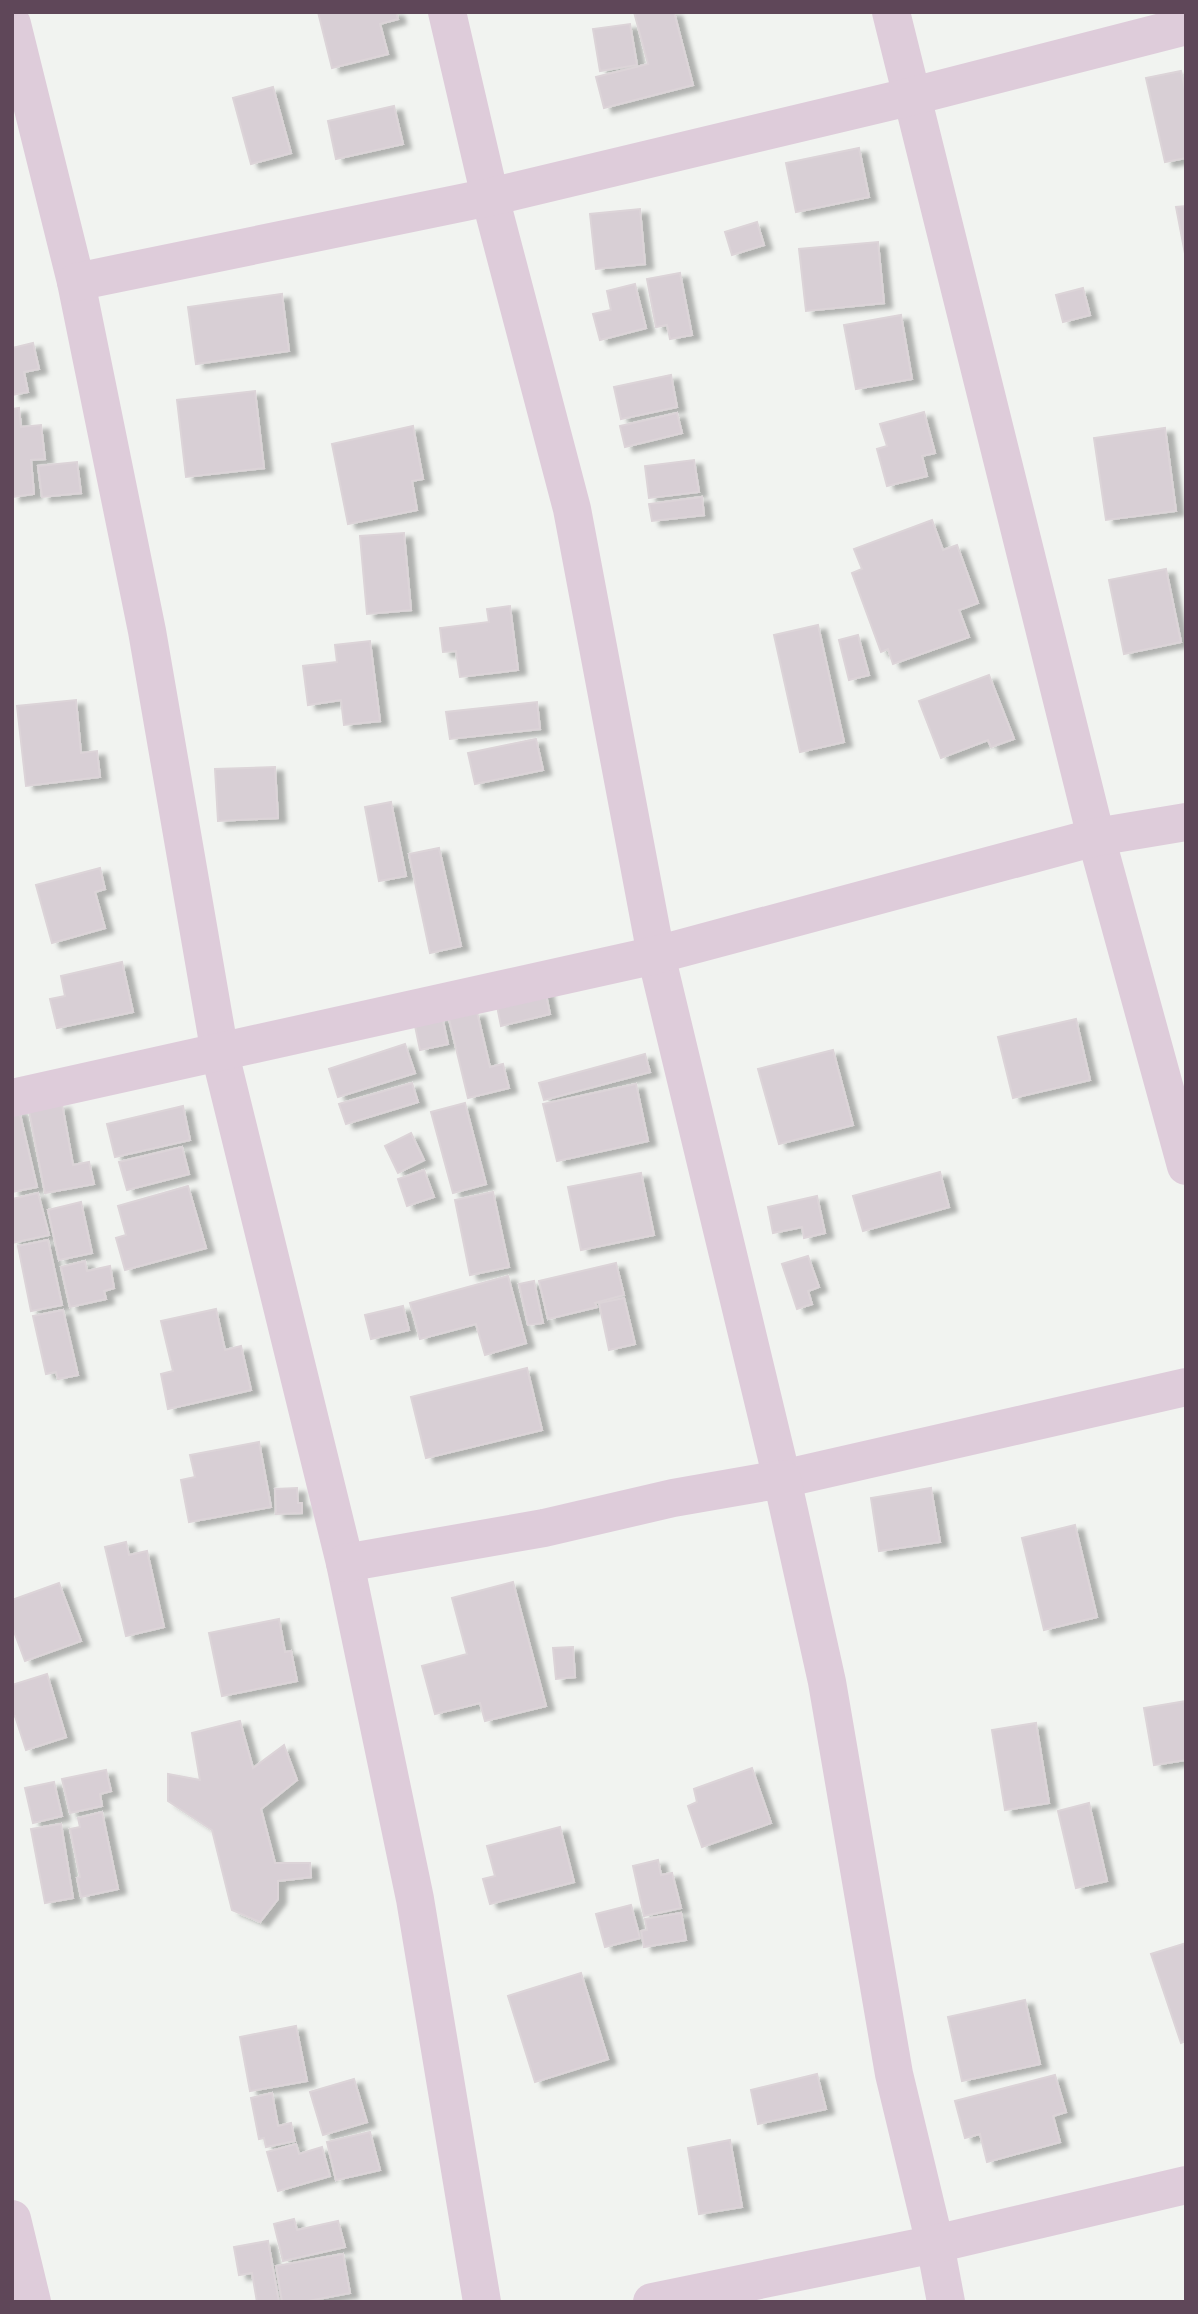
<svg xmlns="http://www.w3.org/2000/svg" width="1198" height="2314" font-family="Rubik,sans-serif">
<defs>
<filter id="shadow"><feDropShadow dx="8" dy="4.5" stdDeviation="2" flood-color="#0004"/></filter>
</defs>
<rect width="100%" height="100%" fill="#f1f3f0"/>
<!-- building -->
<g fill="#d8cfd5" stroke="#dcd4d8" stroke-width="2" filter="url(#shadow)">
<polygon points="318,12 396,12 398,19 380,24 388,54 332,68"/>
<polygon points="634,12 674,12 693,85 604,108 596,77 648,64"/>
<polygon points="630,24 637,65 600,71 593,29"/>
<polygon points="1181,71 1186,94 1186,158 1165,162 1146,78"/>
<polygon points="273,87 291,153 251,164 233,98"/>
<polygon points="394,106 403,144 336,159 328,121"/>
<polygon points="859,148 869,197 796,212 786,163"/>
<polygon points="1186,206 1186,259 1176,207"/>
<polygon points="640,209 645,264 596,269 590,214"/>
<polygon points="757,222 764,245 732,255 725,232"/>
<polygon points="878,242 884,303 806,311 799,249"/>
<polygon points="680,273 692,335 670,339 667,325 656,327 647,279"/>
<polygon points="635,284 646,328 600,340 593,314 611,310 607,291"/>
<polygon points="1083,288 1090,315 1063,322 1056,295"/>
<polygon points="282,294 289,351 196,364 188,307"/>
<polygon points="901,315 912,379 856,389 844,325"/>
<polygon points="33,343 39,369 24,372 28,392 12,395 12,348"/>
<polygon points="671,375 677,407 621,419 614,387"/>
<polygon points="255,391 264,468 186,477 177,400"/>
<polygon points="19,408 21,427 41,425 45,459 31,460 34,494 12,497 12,409"/>
<polygon points="924,412 935,453 922,456 927,476 887,486 877,449 887,446 880,424"/>
<polygon points="677,413 682,433 625,447 620,426"/>
<polygon points="413,426 423,479 412,481 417,510 348,524 332,444"/>
<polygon points="1165,428 1176,511 1106,520 1094,438"/>
<polygon points="694,460 699,492 649,498 645,466"/>
<polygon points="77,462 81,493 42,497 38,466"/>
<polygon points="702,497 704,515 652,521 649,504"/>
<polygon points="932,520 943,550 957,545 978,603 959,610 969,637 893,664 888,649 881,652 852,573 862,569 854,549"/>
<polygon points="404,533 411,610 367,614 360,536"/>
<polygon points="1166,569 1181,642 1124,654 1109,580"/>
<polygon points="510,606 518,670 460,677 456,651 443,652 440,628 489,622 487,609"/>
<polygon points="818,625 844,742 800,752 774,635"/>
<polygon points="858,635 869,675 849,680 839,640"/>
<polygon points="370,641 380,721 344,725 341,700 308,705 303,666 337,662 335,645"/>
<polygon points="989,675 1014,739 991,747 988,740 941,758 919,701"/>
<polygon points="76,700 81,753 97,751 100,777 26,786 17,706"/>
<polygon points="537,702 540,729 450,739 446,712"/>
<polygon points="536,739 543,770 475,784 468,753"/>
<polygon points="275,767 278,818 218,821 215,769"/>
<polygon points="391,802 406,876 379,881 365,807"/>
<polygon points="439,848 461,946 430,953 409,854"/>
<polygon points="100,868 105,889 95,892 105,928 52,943 36,885"/>
<polygon points="122,962 133,1012 57,1028 50,999 65,996 61,976"/>
<polygon points="545,990 550,1014 501,1026 496,1001"/>
<polygon points="477,1012 490,1067 503,1064 509,1088 468,1098 449,1019"/>
<polygon points="442,1016 448,1044 420,1050 414,1021"/>
<polygon points="1076,1019 1090,1080 1013,1098 998,1037"/>
<polygon points="405,1044 415,1073 338,1097 329,1069"/>
<polygon points="833,1050 853,1125 779,1144 758,1069"/>
<polygon points="645,1054 650,1072 544,1100 539,1083"/>
<polygon points="412,1083 418,1102 346,1124 339,1104"/>
<polygon points="636,1084 648,1141 557,1161 543,1104"/>
<polygon points="465,1103 486,1184 453,1193 431,1112"/>
<polygon points="62,1104 73,1165 89,1162 94,1184 45,1193 29,1111"/>
<polygon points="183,1106 190,1140 115,1157 107,1124"/>
<polygon points="19,1110 37,1187 12,1192 12,1111"/>
<polygon points="411,1133 424,1160 398,1173 385,1146"/>
<polygon points="182,1147 189,1174 127,1190 119,1162"/>
<polygon points="424,1170 434,1197 407,1206 398,1179"/>
<polygon points="940,1172 949,1207 863,1231 853,1196"/>
<polygon points="641,1173 654,1235 581,1250 568,1187"/>
<polygon points="188,1186 206,1248 125,1270 116,1238 126,1235 118,1206"/>
<polygon points="493,1192 509,1267 470,1275 455,1200"/>
<polygon points="38,1193 49,1235 12,1243 12,1199"/>
<polygon points="817,1196 825,1233 804,1238 802,1227 773,1233 768,1207"/>
<polygon points="81,1202 92,1253 59,1260 48,1210"/>
<polygon points="48,1240 62,1305 31,1311 18,1246"/>
<polygon points="808,1256 819,1287 808,1291 812,1304 797,1309 782,1264"/>
<polygon points="85,1261 87,1271 110,1266 114,1288 104,1291 106,1299 70,1307 61,1267"/>
<polygon points="616,1263 624,1295 595,1303 597,1307 548,1319 539,1281"/>
<polygon points="508,1276 526,1343 485,1355 476,1324 420,1339 410,1303"/>
<polygon points="534,1281 543,1323 528,1325 519,1284"/>
<polygon points="624,1298 635,1344 609,1350 599,1303"/>
<polygon points="403,1306 409,1330 371,1339 365,1315"/>
<polygon points="216,1309 225,1350 241,1346 251,1390 168,1409 161,1374 173,1371 161,1321"/>
<polygon points="63,1310 78,1375 58,1379 56,1372 46,1374 33,1316"/>
<polygon points="527,1368 542,1430 426,1458 411,1397"/>
<polygon points="259,1442 271,1507 189,1522 181,1480 195,1477 190,1455"/>
<polygon points="297,1488 298,1503 302,1503 302,1513 276,1514 275,1489"/>
<polygon points="931,1488 940,1542 879,1551 871,1498"/>
<polygon points="1075,1525 1097,1617 1044,1630 1022,1538"/>
<polygon points="126,1542 129,1555 147,1551 164,1627 126,1636 105,1547"/>
<polygon points="513,1582 546,1706 485,1721 480,1703 435,1714 422,1666 467,1654 452,1598"/>
<polygon points="59,1583 81,1641 25,1661 12,1626 12,1600"/>
<polygon points="279,1619 285,1652 291,1651 297,1681 222,1696 209,1633"/>
<polygon points="573,1647 575,1677 556,1679 553,1648"/>
<polygon points="47,1674 66,1737 26,1750 15,1716 12,1717 12,1685"/>
<polygon points="1186,1701 1186,1760 1154,1765 1144,1708"/>
<polygon points="240,1721 253,1768 284,1745 297,1780 261,1809 275,1863 310,1863 311,1877 278,1881 278,1899 260,1922 232,1910 212,1830 168,1801 168,1774 200,1780 192,1733"/>
<polygon points="1036,1723 1049,1803 1005,1810 992,1730"/>
<polygon points="752,1768 771,1823 702,1847 688,1806 697,1802 694,1789"/>
<polygon points="106,1770 111,1791 100,1794 102,1806 70,1813 62,1779"/>
<polygon points="54,1782 62,1816 33,1823 25,1788"/>
<polygon points="1089,1803 1107,1881 1076,1888 1058,1811"/>
<polygon points="102,1812 118,1889 81,1897 77,1878 80,1877 70,1829 80,1827 78,1818"/>
<polygon points="61,1824 73,1898 45,1903 31,1829"/>
<polygon points="560,1827 574,1882 490,1904 483,1879 495,1876 487,1846"/>
<polygon points="658,1860 661,1875 672,1873 681,1908 644,1916 633,1866"/>
<polygon points="631,1905 640,1938 605,1947 596,1914"/>
<polygon points="681,1913 686,1940 644,1947 641,1931 647,1930 645,1919"/>
<polygon points="1186,1943 1186,2041 1181,2043 1151,1954"/>
<polygon points="581,1973 608,2059 535,2082 508,1996"/>
<polygon points="1025,2000 1040,2064 962,2081 948,2017"/>
<polygon points="296,2026 307,2081 250,2091 240,2037"/>
<polygon points="817,2074 826,2109 758,2124 751,2090"/>
<polygon points="1055,2075 1066,2112 1053,2116 1060,2142 987,2162 980,2134 965,2138 955,2101"/>
<polygon points="354,2079 367,2122 323,2135 310,2092"/>
<polygon points="272,2093 278,2126 291,2123 295,2141 266,2147 264,2138 259,2139 251,2098"/>
<polygon points="370,2132 380,2170 336,2180 327,2142"/>
<polygon points="730,2140 742,2207 699,2214 688,2148"/>
<polygon points="296,2144 299,2154 322,2147 330,2176 278,2191 267,2152"/>
<polygon points="294,2219 297,2230 338,2221 345,2247 283,2261 274,2224"/>
<polygon points="268,2241 279,2302 257,2302 252,2273 239,2275 234,2247"/>
<polygon points="343,2254 350,2293 303,2302 282,2302 276,2266"/>
</g>
<g fill="none" stroke-linecap="round" stroke-linejoin="round">
<!-- street -->
<g stroke="#deccda" stroke-width="38">
<polyline points="447,12 490,197 572,509 656,955 782,1479 1186,1387"/>
<polyline points="891,12 1096,837 1186,1166"/>
<polyline points="12,24 76,282 147,631 220,1054 345,1563 415,1899 482,2302"/>
<polyline points="76,282 490,197 913,96 1186,26"/>
<polyline points="12,1098 656,955 1096,837 1186,822"/>
<polyline points="345,1563 544,1528 673,1498 782,1479 827,1682 894,2074 935,2244 946,2302"/>
<polyline points="12,2219 32,2302"/>
<polyline points="652,2302 935,2244 1186,2185"/>
</g>
</g>
<!-- border -->
<rect width="1198" height="2314" fill="none" stroke="#5f4759" stroke-width="28"/>
</svg>
